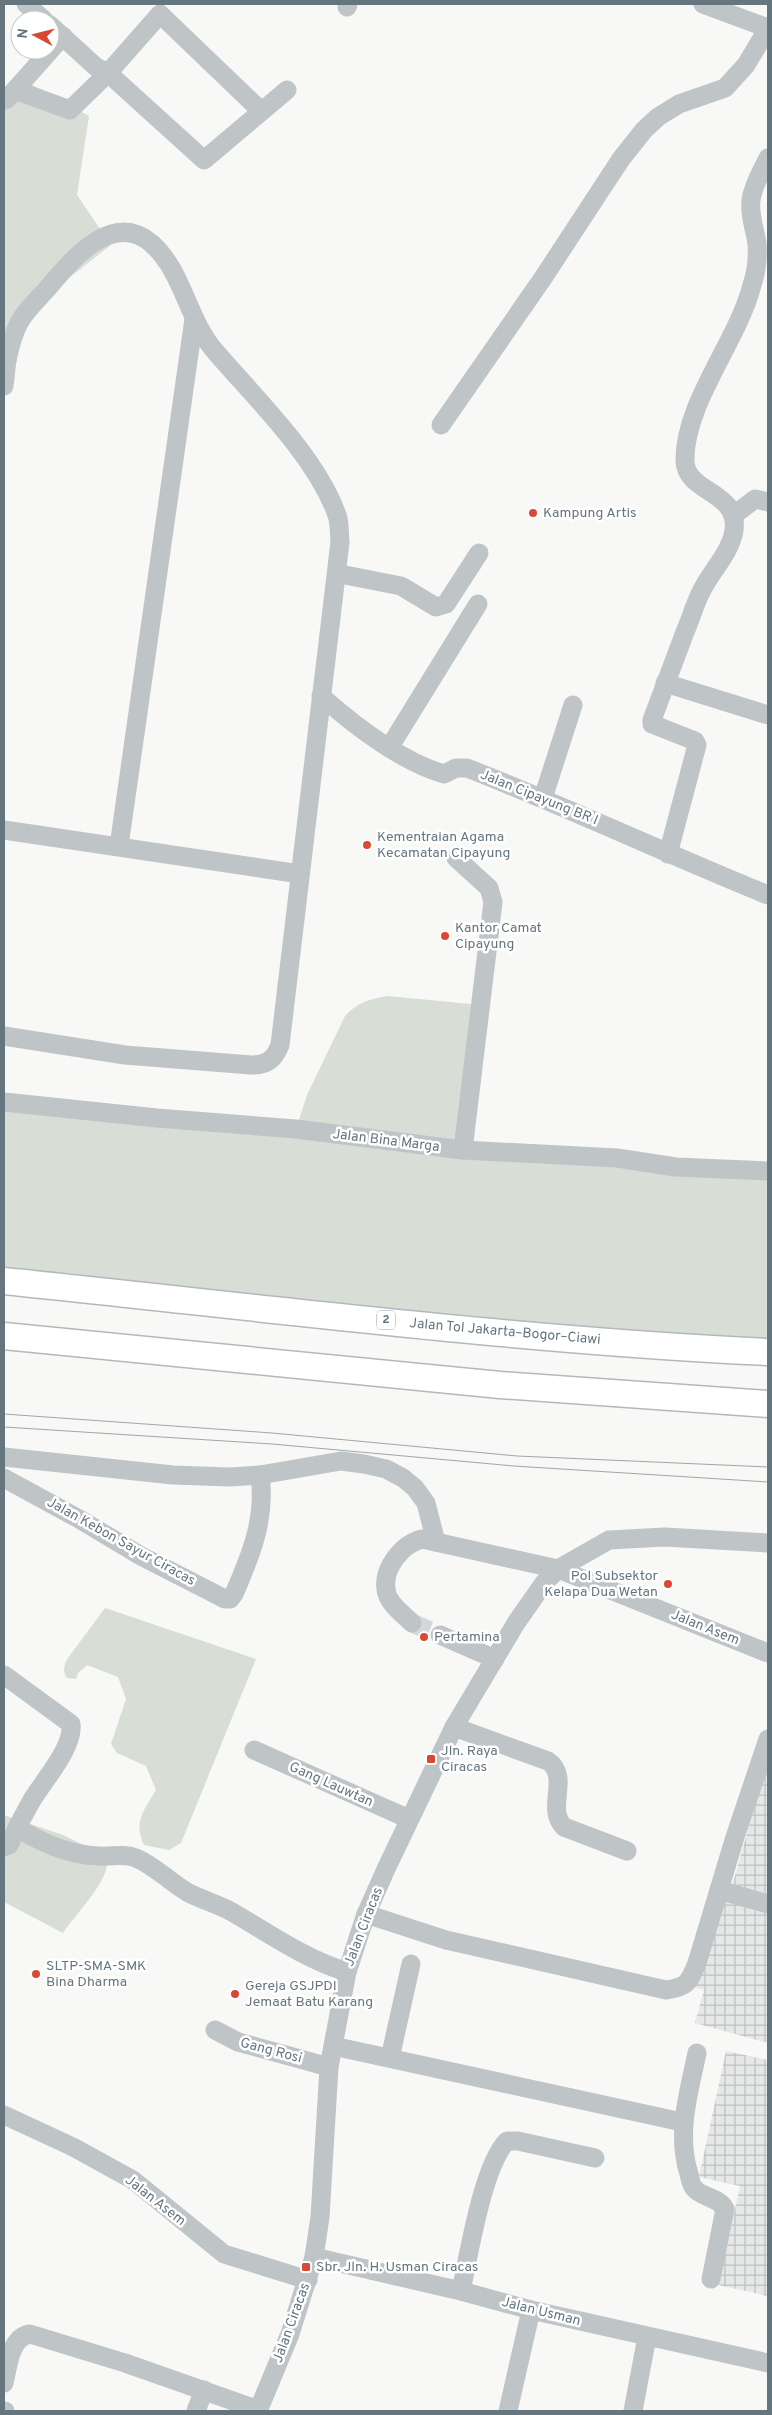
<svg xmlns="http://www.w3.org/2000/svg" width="772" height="2415" font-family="Overpass,sans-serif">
<defs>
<pattern id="industrial-grid" width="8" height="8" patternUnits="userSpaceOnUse" patternTransform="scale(1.25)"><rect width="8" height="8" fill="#e6e8e7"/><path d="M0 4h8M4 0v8" fill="none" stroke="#bec1c0"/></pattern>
</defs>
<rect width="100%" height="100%" fill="#f8f8f6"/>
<!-- industrial -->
<g fill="url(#industrial-grid)">
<polygon points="768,1758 768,2043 695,2023 704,1990 694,1987 723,1888 731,1890"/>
<polygon points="726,2051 768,2060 768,2296 718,2285 740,2186 699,2177"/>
</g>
<!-- green -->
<g fill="#d8ddd5">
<polygon points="16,76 89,116 77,195 111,245 56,288 23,323 4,357 4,93"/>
<path d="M388,996L481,1005L463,1150L768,1171V1352L4,1281V1102L296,1129L307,1095L345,1016C358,1002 370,999 388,996Z"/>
<path d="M105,1608L256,1659L181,1843L169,1850L144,1845C133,1822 144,1810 156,1790L146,1766L117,1753L111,1744L126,1699L118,1677L87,1665L78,1673L76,1679L67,1678C62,1671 64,1665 68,1658Z"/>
<path d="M4,1815L63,1835L92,1849L107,1865C105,1885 75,1915 63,1933L4,1902Z"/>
</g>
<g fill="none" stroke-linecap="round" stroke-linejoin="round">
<!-- minor-tunnel -->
<polyline stroke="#d3d8d8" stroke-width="19" stroke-dasharray="19 9" stroke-linecap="butt" points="412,1623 440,1635"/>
<!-- highway casing -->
<g stroke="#b3b8ba" stroke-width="29">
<g id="highway">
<path d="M4,1281C258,1307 513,1340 768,1352"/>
<polyline points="4,1336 500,1385 768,1404"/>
</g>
</g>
<!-- minor -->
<g stroke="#bfc4c7" stroke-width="19">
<polyline points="26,4 44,20"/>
<polyline points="703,4 768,28"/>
<polyline points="347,7 348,4"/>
<polyline points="50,25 96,67 108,73 204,160 287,90"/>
<polyline points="15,90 63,36"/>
<polyline points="6,100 15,90 70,110 108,73 160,14 261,111"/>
<path d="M4,359L7,360C10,346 13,333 20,321C27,309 38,299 47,289C71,261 111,210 151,243C183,271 187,318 214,350C255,398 316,456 337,515C340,523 339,533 340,542L280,1045C274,1060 267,1065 251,1065L125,1055L4,1036"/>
<polyline points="4,386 7,360"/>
<polyline points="441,425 543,278 621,159 644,130 658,117 679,104 725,88 746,65 768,28"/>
<polyline points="734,515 755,499 768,502"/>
<polyline points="345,575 401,586 436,607 446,604 479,553"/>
<polyline points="665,683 768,715"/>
<path d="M321,696C355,726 400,761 444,774L456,768H467C569,808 667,854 768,895"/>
<polyline points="389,748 478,604"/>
<polyline points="543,798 573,705"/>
<polyline points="4,830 300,874"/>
<polyline points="119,846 194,319"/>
<path d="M668,854L697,745L695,741L652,724V720C663,691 674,661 685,632C691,618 695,603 702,590C712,570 731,552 734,530C739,491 686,493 685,461C684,403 738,341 752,285C756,273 758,258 757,244C755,229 749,215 751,200C753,185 762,171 768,158"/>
<polyline points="456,858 489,888 493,902 463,1150"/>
<polyline points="4,1102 157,1118 296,1129 463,1150 617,1158 676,1167 768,1171"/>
<polyline points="4,1457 173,1475 230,1477 260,1475 341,1461 364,1464 386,1469 403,1478 415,1488 426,1503 436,1542"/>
<path d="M4,1478L81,1520L141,1556L225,1599H230L234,1594C251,1555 266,1519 260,1475"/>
<path d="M412,1623C403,1614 387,1603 386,1589C383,1568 402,1544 422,1539L558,1569L768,1653"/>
<polyline points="440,1635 495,1659"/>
<path d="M4,1675L71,1724C74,1747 44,1780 32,1800C27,1809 22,1818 17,1828C43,1843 68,1855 99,1856C112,1857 124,1853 136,1858C155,1866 170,1882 187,1892C202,1900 218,1904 232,1912C270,1934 305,1959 347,1972"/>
<path d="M454,1727L548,1761C571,1777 545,1808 564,1827L627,1851"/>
<polyline points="254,1750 409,1819"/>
<polyline points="4,1847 9,1845 17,1828"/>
<polyline points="719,1890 768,1904"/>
<path d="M366,1914L446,1940L666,1990C687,1987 689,1983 697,1963L735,1837L768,1739"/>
<polyline points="215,2030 238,2042 329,2067"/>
<polyline points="333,2046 682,2122"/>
<path d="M697,2053C689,2092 676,2133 689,2174C690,2178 691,2185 694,2188C702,2198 719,2197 725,2209L711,2279"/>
<polyline points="390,2058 411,1964"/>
<polyline points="4,2115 73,2147 133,2180 224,2254 308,2280"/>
<polyline points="314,2257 461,2291 531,2310 768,2363"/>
<path d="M461,2291C469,2254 483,2165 507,2141H518L595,2158"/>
<path d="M4,2383C8,2367 10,2337 30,2334L125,2363L259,2410"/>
<polyline points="4,2411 5,2411"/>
<polyline points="196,2411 204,2390"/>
<polyline points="258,2411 290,2334 314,2257 320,2217 329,2067 347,1972 366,1914 386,1869 454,1727 516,1623 544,1583 558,1569 609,1540 665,1537 768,1543"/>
<polyline points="508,2411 531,2310"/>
<polyline points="633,2411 647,2337"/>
</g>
<!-- highway -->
<use href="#highway" stroke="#fff" stroke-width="26"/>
<!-- tram -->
<g stroke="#9fa7ac" stroke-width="1">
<polyline points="4,1414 272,1433 517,1456 768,1467"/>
<polyline points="4,1427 272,1444 514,1466 768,1482"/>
</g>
</g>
<!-- markers -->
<g fill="#d84935" stroke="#fff" stroke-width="2">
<circle cx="533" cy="513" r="5"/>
<circle cx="367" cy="845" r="5"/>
<circle cx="445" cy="936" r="5"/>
<circle cx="668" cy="1584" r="5"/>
<circle cx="424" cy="1637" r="5"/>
<rect x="426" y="1754" width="10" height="10" rx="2.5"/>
<circle cx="36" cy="1974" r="5"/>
<circle cx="235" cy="1994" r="5"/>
<rect x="301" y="2262" width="10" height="10" rx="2.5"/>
</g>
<g text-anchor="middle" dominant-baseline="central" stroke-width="5" stroke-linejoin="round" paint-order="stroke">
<!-- shield labels -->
<rect fill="#fff" stroke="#939fa5" stroke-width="1" x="377" y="1310.5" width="18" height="19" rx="4"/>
<g font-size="12" font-weight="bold" fill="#65767f">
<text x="386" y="1320">2</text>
</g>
<!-- poi labels -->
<g font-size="14" fill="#65767f" stroke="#fff" text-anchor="start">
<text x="543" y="513">Kampung Artis</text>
<text x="377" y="837">Kementraian Agama<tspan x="377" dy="16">Kecamatan Cipayung</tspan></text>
<text x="455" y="928">Kantor Camat<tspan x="455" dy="16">Cipayung</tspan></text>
<text x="658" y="1576" text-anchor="end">Pol Subsektor<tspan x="658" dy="16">Kelapa Dua Wetan</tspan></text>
<text x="434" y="1637">Pertamina</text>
<text x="441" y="1751">Jln. Raya<tspan x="441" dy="16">Ciracas</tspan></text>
<text x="46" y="1966">SLTP-SMA-SMK<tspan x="46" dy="16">Bina Dharma</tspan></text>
<text x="245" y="1986">Gereja GSJPDI<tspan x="245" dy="16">Jemaat Batu Karang</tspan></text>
<text x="316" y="2267">Sbr. Jln. H. Usman Ciracas</text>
</g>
<!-- street labels -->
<g font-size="14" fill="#65767f" stroke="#fff">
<text transform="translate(539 798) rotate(22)">Jalan Cipayung BR I</text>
<text transform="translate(386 1141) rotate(7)">Jalan Bina Marga</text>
<text transform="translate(505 1332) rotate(5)">Jalan Tol Jakarta–Bogor–Ciawi</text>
<text transform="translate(121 1542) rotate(29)">Jalan Kebon Sayur Ciracas</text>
<text transform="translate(705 1628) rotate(22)">Jalan Asem</text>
<text transform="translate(331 1785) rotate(24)">Gang Lauwtan</text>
<text transform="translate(364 1927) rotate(-69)">Jalan Ciracas</text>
<text transform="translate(271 2051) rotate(15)">Gang Rosi</text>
<text transform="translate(155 2201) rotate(38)">Jalan Asem</text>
<text transform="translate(541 2312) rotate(14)">Jalan Usman</text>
<text transform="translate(292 2323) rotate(-70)">Jalan Ciracas</text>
</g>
</g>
<!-- border -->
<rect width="772" height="2415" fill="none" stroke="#65767f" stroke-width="10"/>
<!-- north arrow -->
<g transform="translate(35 35) rotate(277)"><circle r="24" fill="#ffffff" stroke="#c1c8cc"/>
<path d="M0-4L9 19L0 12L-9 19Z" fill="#d84935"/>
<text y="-8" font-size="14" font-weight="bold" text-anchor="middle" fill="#65767f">N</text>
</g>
</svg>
